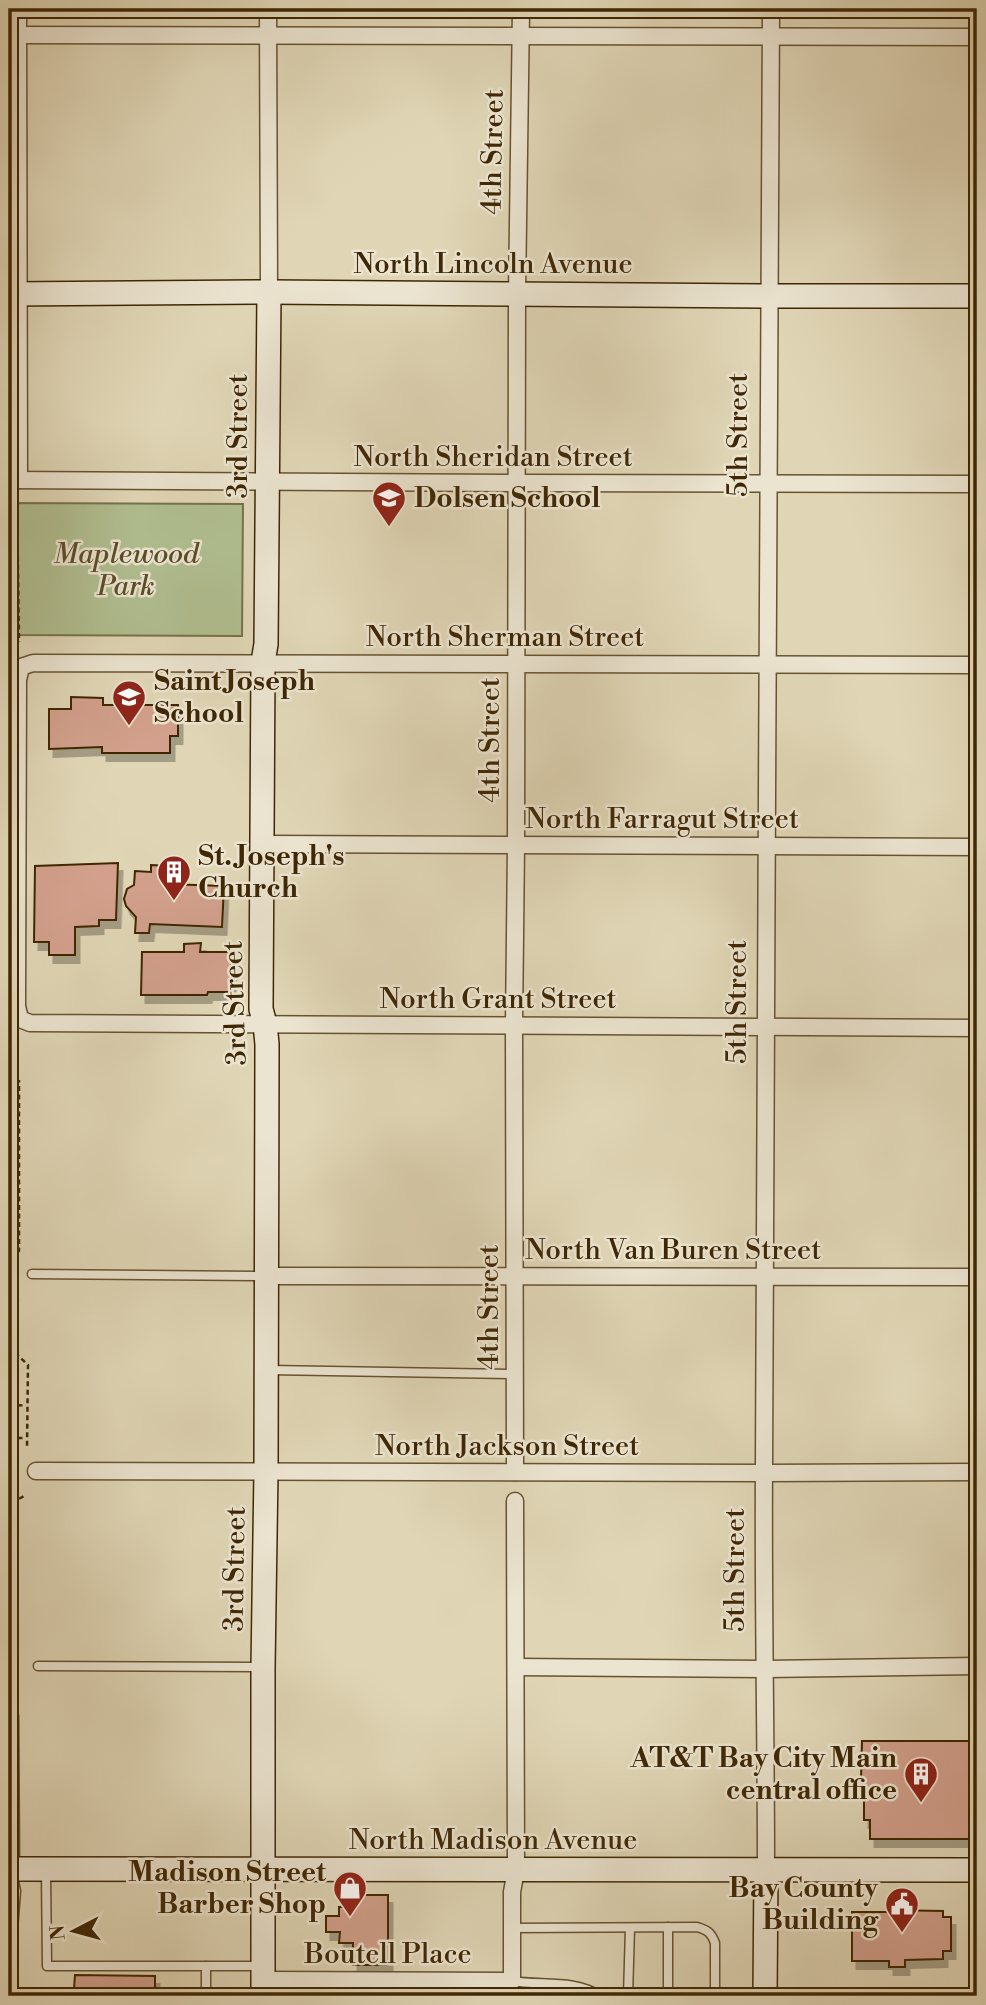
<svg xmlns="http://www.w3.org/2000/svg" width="986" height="2005" font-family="'Libre Bodoni',serif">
<defs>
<filter id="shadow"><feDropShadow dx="4.5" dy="8" stdDeviation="0" flood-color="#0004"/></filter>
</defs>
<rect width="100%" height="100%" fill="#e0d6b6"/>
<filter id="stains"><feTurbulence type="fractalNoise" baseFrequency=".00286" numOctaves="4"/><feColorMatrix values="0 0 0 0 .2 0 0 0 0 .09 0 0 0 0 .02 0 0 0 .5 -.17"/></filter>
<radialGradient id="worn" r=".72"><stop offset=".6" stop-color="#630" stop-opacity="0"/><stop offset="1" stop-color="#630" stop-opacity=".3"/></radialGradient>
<!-- green -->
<polygon fill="#b0be90" stroke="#78724a" stroke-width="2" points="9,503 243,504 242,636 9,635"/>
<!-- building -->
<g fill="#d2a08c" stroke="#3f2704" stroke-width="2" filter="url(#shadow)">
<polygon points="71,697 103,698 103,705 178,705 178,736 170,736 170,753 102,753 102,747 49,749 49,709 71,709"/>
<polygon points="118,863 116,920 99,920 99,926 75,927 75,955 49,955 49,942 34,942 35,866"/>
<polygon points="151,865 168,866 167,884 224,886 222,927 150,924 149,933 135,933 136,917 126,906 124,899 127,889 134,885 135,871 151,872"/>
<polygon points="201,943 200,952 231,952 231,992 208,992 207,995 141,995 142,952 184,952 184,944"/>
<polygon points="862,1741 977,1741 977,1839 870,1839 870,1820 864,1820 864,1787 856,1787 857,1779 861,1780"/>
<polygon points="353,1895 388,1895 388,1965 353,1965 353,1943 339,1943 340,1932 326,1932 326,1916 339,1916 339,1907 353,1907"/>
<polygon points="888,1910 943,1911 943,1917 951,1917 951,1951 943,1951 943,1959 905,1960 905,1967 889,1967 889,1961 852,1961 852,1912 888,1912"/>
<polygon points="75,1975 155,1976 155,1988 170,1988 170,1996 94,1996 94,1989 74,1989"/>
<rect x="883" y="1988" width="41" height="8"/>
</g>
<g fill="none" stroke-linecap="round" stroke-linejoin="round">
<!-- lane casing -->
<g stroke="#675330" stroke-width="11">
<g id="lane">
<polyline points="32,1274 263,1276"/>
<polyline points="269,1370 515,1374"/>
<polyline points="38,1666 260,1667"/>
<polyline points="46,1872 47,1966 261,1966"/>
<polyline points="668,1927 668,1996"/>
<path d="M512,1928L697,1927C707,1930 711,1932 715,1943V1996"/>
<polyline points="9,1978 16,1891 12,1873"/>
<path d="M512,1981C541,1986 575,1979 600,1996"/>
<polyline points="397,1982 398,1996"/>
<polyline points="206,1996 206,1966"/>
<polyline points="628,1996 630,1928"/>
</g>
</g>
<!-- street casing -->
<g stroke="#675330" stroke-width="19">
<g id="street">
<polyline points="18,9 19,480"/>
<polyline points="268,9 269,292"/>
<polyline points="9,35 977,37"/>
<polyline points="9,480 517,483 977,484"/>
<polyline points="977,665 33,663 21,667 18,680 17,1006 20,1019 30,1023 977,1028"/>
<polyline points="263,844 977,847"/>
<polyline points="266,1276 977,1277"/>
<polyline points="36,1471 764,1473 977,1472"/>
<polyline points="515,1472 514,1026 516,845 517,294 521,9"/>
<polyline points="516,1667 766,1669 977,1666"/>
<polyline points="10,1716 11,1869"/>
<path d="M766,1870C766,1736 763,1601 764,1467C767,981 767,495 771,9"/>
<polyline points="263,1980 512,1981 512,1892 516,1870 515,1501"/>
</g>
</g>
<!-- secondary casing -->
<g stroke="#3f2704" stroke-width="26">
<g id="secondary">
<polyline points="9,294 269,292 768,296 977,296"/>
<polyline points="9,1869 977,1870"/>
<polyline points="263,1996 263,1667 266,1471 267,1044 265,1024 261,1009 263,662 266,644 269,292"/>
<polyline points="765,1996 766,1870"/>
</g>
</g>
<!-- path -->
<g stroke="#3f2704" stroke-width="2.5" stroke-dasharray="5 3.5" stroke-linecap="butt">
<polyline points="17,497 19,642"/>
<polyline points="9,575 18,573"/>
<polyline points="9,1251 19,1251 19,1080"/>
<polyline points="9,1347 28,1365 27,1447"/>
<polyline points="9,1347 10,1301 19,1299"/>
<polyline points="9,1406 26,1405"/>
<polyline points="9,1438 26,1438"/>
<polyline points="9,1615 15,1562 15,1501 26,1495"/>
<polyline points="9,1622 12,1642"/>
</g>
<!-- lane -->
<use href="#lane" stroke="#ebe4d0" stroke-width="8"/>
<!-- street -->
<use href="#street" stroke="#ebe4d0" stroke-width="16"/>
<!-- secondary -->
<use href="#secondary" stroke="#ebe4d0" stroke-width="23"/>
</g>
<!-- icons -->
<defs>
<g id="school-pin" transform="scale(1.75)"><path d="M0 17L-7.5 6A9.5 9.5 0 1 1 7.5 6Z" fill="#8f2418" stroke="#ebe4d0"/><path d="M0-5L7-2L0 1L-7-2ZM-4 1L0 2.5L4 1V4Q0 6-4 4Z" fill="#fff"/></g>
<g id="building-pin" transform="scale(1.75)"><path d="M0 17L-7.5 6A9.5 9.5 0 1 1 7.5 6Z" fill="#8f2418" stroke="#ebe4d0"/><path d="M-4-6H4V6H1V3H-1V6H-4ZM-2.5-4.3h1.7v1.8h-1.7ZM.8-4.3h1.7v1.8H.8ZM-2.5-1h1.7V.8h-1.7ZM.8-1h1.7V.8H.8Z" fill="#fff"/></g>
<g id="shop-pin" transform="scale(1.75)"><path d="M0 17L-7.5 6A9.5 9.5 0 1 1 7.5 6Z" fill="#8f2418" stroke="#ebe4d0"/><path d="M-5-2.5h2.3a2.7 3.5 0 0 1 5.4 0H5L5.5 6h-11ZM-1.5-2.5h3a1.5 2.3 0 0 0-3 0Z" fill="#fff"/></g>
<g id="civic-pin" transform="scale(1.75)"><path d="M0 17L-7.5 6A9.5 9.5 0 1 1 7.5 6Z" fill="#8f2418" stroke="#ebe4d0"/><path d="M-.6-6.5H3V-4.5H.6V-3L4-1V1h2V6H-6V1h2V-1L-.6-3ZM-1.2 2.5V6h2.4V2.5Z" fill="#fff"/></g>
</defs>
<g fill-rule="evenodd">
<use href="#school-pin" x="389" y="498"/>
<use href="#school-pin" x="129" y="697"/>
<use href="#building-pin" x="174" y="872"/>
<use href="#building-pin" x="921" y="1774"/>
<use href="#shop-pin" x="350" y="1888"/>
<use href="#civic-pin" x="902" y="1904"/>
</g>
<g text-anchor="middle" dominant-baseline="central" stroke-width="5" stroke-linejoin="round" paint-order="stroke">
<!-- street labels -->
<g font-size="28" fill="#3f2704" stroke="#ebe4d0">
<text transform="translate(493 152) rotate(-89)">4th Street</text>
<text x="493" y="264">North Lincoln Avenue</text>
<text transform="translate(738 435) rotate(-90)">5th Street</text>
<text transform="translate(238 436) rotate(-90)">3rd Street</text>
<text x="493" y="457">North Sheridan Street</text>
<text x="505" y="637">North Sherman Street</text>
<text transform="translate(490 740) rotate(-90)">4th Street</text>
<text x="662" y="819">North Farragut Street</text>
<text x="498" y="999">North Grant Street</text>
<text transform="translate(737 1002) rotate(-90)">5th Street</text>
<text transform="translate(235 1003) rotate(-92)">3rd Street</text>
<text x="673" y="1250">North Van Buren Street</text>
<text transform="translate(489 1307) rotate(-90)">4th Street</text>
<text x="507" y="1446">North Jackson Street</text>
<text transform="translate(235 1569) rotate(-89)">3rd Street</text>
<text transform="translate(735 1570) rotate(-90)">5th Street</text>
<text x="493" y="1840">North Madison Avenue</text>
<text x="388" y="1954">Boutell Place</text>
</g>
<!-- poi labels -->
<g font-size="28" font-weight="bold" fill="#3f2704" stroke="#ebe4d0" text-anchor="start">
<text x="414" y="498">Dolsen School</text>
<text x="154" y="681">Saint Joseph<tspan x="154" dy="32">School</tspan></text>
<text x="198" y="856">St. Joseph's<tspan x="198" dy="32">Church</tspan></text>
<text x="897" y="1758" text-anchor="end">AT&amp;T Bay City Main<tspan x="897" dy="32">central office</tspan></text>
<text x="326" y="1872" text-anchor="end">Madison Street<tspan x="326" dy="32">Barber Shop</tspan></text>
<text x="878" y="1888" text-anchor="end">Bay County<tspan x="878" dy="32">Building</tspan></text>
</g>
<!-- park labels -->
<g font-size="28" font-style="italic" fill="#5b4d27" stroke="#ebe4d0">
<text x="126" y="554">Maplewood<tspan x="126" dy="32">Park</tspan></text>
</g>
</g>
<!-- margin -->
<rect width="986" height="2005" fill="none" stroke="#e0d6b6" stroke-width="35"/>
<rect x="10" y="10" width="965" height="1984" fill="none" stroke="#3f2704" stroke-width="3.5"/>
<rect x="18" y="18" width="951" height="1970" fill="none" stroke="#3f2704" stroke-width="2"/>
<!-- north arrow -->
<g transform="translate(74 1931) rotate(264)" stroke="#ebe4d0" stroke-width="5" paint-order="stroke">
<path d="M0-5L12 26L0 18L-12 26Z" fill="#3f2704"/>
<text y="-10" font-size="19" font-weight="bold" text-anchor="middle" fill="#3f2704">N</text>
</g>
<rect width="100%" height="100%" filter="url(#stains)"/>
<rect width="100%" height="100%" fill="url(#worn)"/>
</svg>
